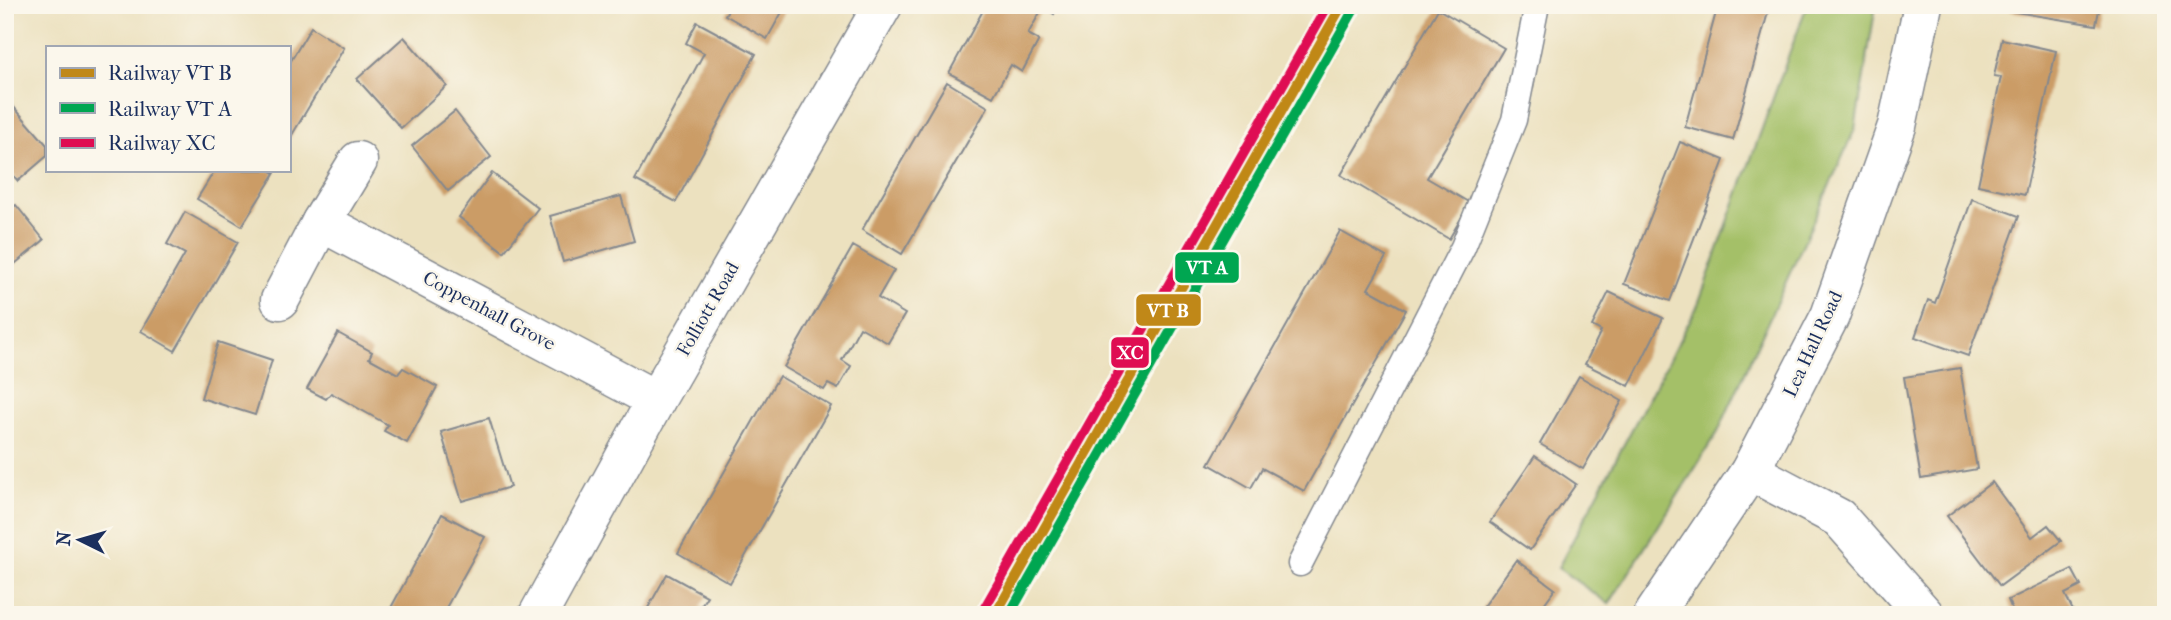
<svg xmlns="http://www.w3.org/2000/svg" width="2171" height="620" font-family="'IM FELL French Canon',serif">
<rect width="100%" height="100%" fill="#fbf7ec"/>
<filter id="ink" filterUnits="userSpaceOnUse"><feTurbulence type="fractalNoise" baseFrequency=".0143" numOctaves="2"/><feDisplacementMap in="SourceGraphic" scale="14" xChannelSelector="R" yChannelSelector="G"/><feConvolveMatrix kernelMatrix="1 2 1 2 8 2 1 2 1" color-interpolation-filters="sRGB"/></filter>
<filter id="wash" filterUnits="userSpaceOnUse"><feTurbulence type="fractalNoise" baseFrequency=".00686" numOctaves="4" result="noise"/><feDisplacementMap in="SourceGraphic" scale="28" xChannelSelector="R" yChannelSelector="G"/><feGaussianBlur stdDeviation="1.57" result="paint"/><feColorMatrix in="noise" values="0 0 0 0 0 0 0 0 0 0 0 0 0 0 0 0 0 1.4 0 .05"/><feComposite in="paint" operator="in"/></filter>
<g filter="url(#wash)">
<rect width="100%" height="100%" fill="#ece1bf"/>
<!-- green -->
<polygon fill="#a4c067" stroke="#607862" stroke-width="2" points="1807,5 1876,5 1855,129 1718,432 1609,604 1558,568 1697,307"/>
<g id="blocks">
<!-- building -->
<g fill="#cb9c66">
<polygon points="731,5 786,5 767,39 725,15"/>
<polygon points="986,5 1059,5 1054,14 1043,7 1028,34 1039,40 1022,72 1011,65 993,97 949,73"/>
<polygon points="1718,5 1770,5 1733,140 1685,127"/>
<polygon points="2010,5 2100,5 2096,25 2009,11"/>
<polygon points="1438,9 1504,48 1427,178 1470,203 1449,239 1341,175"/>
<polygon points="697,22 756,54 676,202 635,180 704,53 686,43"/>
<polygon points="311,27 344,48 289,140 289,64"/>
<polygon points="404,37 447,86 401,128 357,79"/>
<polygon points="2002,39 2056,51 2025,195 1978,185 2001,77 1994,76"/>
<polygon points="947,82 988,107 902,254 862,230"/>
<polygon points="5,97 47,145 47,156 18,181 5,166"/>
<polygon points="455,111 491,157 448,191 412,146"/>
<polygon points="1680,142 1724,160 1670,301 1624,284"/>
<polygon points="215,170 269,170 275,173 242,226 197,199"/>
<polygon points="492,173 538,208 504,252 459,217"/>
<polygon points="621,196 634,241 563,262 550,216"/>
<polygon points="1972,199 2019,216 1968,356 1915,337 1928,300 1935,303"/>
<polygon points="16,205 44,240 5,272 5,214"/>
<polygon points="185,212 238,242 175,351 141,331 185,254 167,244"/>
<polygon points="1340,231 1386,257 1368,289 1406,310 1304,491 1262,468 1251,488 1209,464"/>
<polygon points="853,246 894,270 878,298 905,314 888,343 860,327 842,360 851,366 838,389 828,384 824,390 784,367"/>
<polygon points="1609,292 1663,318 1629,386 1585,364 1601,331 1592,326"/>
<polygon points="338,333 372,352 369,358 398,374 403,368 437,387 407,443 384,431 388,425 331,393 326,399 307,389"/>
<polygon points="218,342 272,360 255,415 201,398"/>
<polygon points="1960,368 1977,469 1921,479 1904,377"/>
<polygon points="779,376 831,406 730,583 678,553"/>
<polygon points="1579,376 1622,401 1583,469 1540,444"/>
<polygon points="489,418 510,487 462,501 441,432"/>
<polygon points="1535,456 1576,484 1530,550 1490,522"/>
<polygon points="1992,482 2032,537 2048,525 2061,541 2000,586 1947,516"/>
<polygon points="442,514 485,537 442,615 387,615"/>
<polygon points="1516,560 1555,589 1536,615 1477,615"/>
<polygon points="2072,569 2081,586 2065,594 2075,615 2014,615 2008,600"/>
<polygon points="667,574 707,596 700,607 714,615 644,615"/>
</g>
</g>
</g>
<g filter="url(#ink)">
<use href="#blocks" fill-opacity="0" stroke="#84888e" stroke-width="2"/>
<g fill="none" stroke-linecap="round" stroke-linejoin="round">
<!-- service casing -->
<g stroke="#84888e" stroke-width="27">
<polyline id="service" points="1300,564 1463,247 1514,120 1537,5"/>
</g>
<!-- minor casing -->
<g stroke="#84888e" stroke-width="41">
<g id="minor">
<polyline points="358,161 321,222 656,400"/>
<polyline points="280,300 321,222"/>
<polyline points="1750,471 1839,518 1925,615"/>
<polyline points="1653,615 1750,471 1830,316 1897,126 1923,5"/>
</g>
</g>
<!-- tertiary casing -->
<g stroke="#84888e" stroke-width="41">
<polyline id="tertiary" points="538,615 656,400 883,5"/>
</g>
<!-- service -->
<use href="#service" stroke="#fff" stroke-width="24"/>
<!-- minor -->
<use href="#minor" stroke="#fff" stroke-width="38"/>
<!-- tertiary -->
<use href="#tertiary" stroke="#fff" stroke-width="38"/>
<!-- rail-1 casing -->
<g stroke="#fbf7ec" stroke-width="16">
<polyline id="rail-1" points="995,615 1342,5"/>
</g>
<!-- rail-2 casing -->
<g stroke="#fbf7ec" stroke-width="16">
<polyline id="rail-2" points="1009,615 1353,11"/>
</g>
<!-- rail-3 casing -->
<g stroke="#fbf7ec" stroke-width="16">
<polyline id="rail-3" points="984,609 1328,5"/>
</g>
<!-- rail-1 -->
<use href="#rail-1" stroke="#c08818" stroke-width="10"/>
<!-- rail-2 -->
<use href="#rail-2" stroke="#00a651" stroke-width="10"/>
<!-- rail-3 -->
<use href="#rail-3" stroke="#df0d52" stroke-width="10"/>
</g>
</g>
<g text-anchor="middle" dominant-baseline="central" stroke-width="5" stroke-linejoin="round" paint-order="stroke">
<!-- street labels -->
<g font-size="19" fill="#1b2f5e" stroke="#fbf7ec">
<text transform="translate(708 309) rotate(-60)">Folliott Road</text>
<text transform="translate(489 311) rotate(28)">Coppenhall Grove</text>
<text transform="translate(1813 344) rotate(-65)">Lea Hall Road</text>
</g>
</g>
<g stroke="#fbf7ec" stroke-width="2.5">
<rect x="1174" y="251" width="66" height="33" rx="7" fill="#00a651"/>
<rect x="1135" y="293" width="67" height="34" rx="7" fill="#c08818"/>
<rect x="1110" y="336" width="40" height="33" rx="7" fill="#df0d52"/>
</g>
<g font-size="19" text-anchor="middle" font-weight="bold" fill="#fff">
<text x="1207" y="274">VT A</text>
<text x="1168" y="317">VT B</text>
<text x="1130" y="359">XC</text>
</g>
<!-- margin -->
<rect width="2171" height="620" fill="none" stroke="#fbf7ec" stroke-width="28"/>
<!-- legend -->
<rect x="46" y="46" width="245" height="126" fill="#fbf7ec" stroke="#a1a7b3" stroke-width="2"/>
<rect x="60" y="68" width="35" height="10" fill="#c08818" stroke="#a1a7b3" stroke-width="2"/>
<text x="108" y="80" font-size="21" fill="#1b2f5e">Railway VT B</text>
<rect x="60" y="103" width="35" height="10" fill="#00a651" stroke="#a1a7b3" stroke-width="2"/>
<text x="108" y="116" font-size="21" fill="#1b2f5e">Railway VT A</text>
<rect x="60" y="138" width="35" height="10" fill="#df0d52" stroke="#a1a7b3" stroke-width="2"/>
<text x="108" y="150" font-size="21" fill="#1b2f5e">Railway XC</text>
<!-- north arrow -->
<g transform="translate(80 540) rotate(275)" stroke="#fbf7ec" stroke-width="5" paint-order="stroke">
<path d="M0-5L12 26L0 18L-12 26Z" fill="#1b2f5e"/>
<text y="-10" font-size="19" font-weight="bold" text-anchor="middle" fill="#1b2f5e">N</text>
</g>
</svg>
